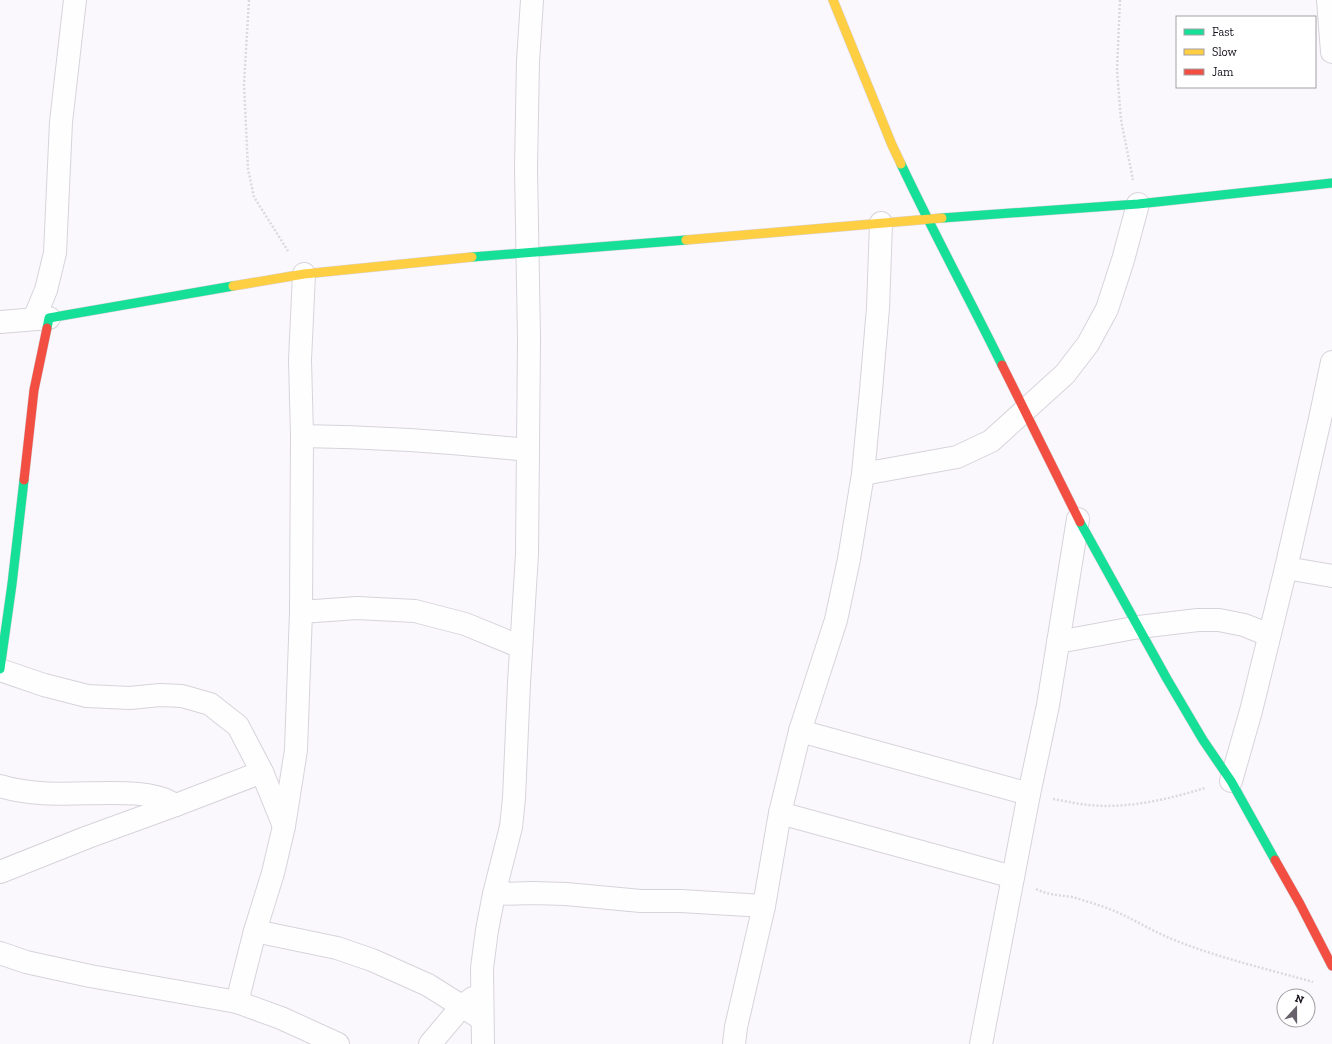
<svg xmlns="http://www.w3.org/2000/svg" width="1332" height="1044" font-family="'Zilla Slab',serif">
<rect width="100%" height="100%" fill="#faf8fc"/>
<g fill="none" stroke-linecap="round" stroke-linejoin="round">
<!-- street casing -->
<g stroke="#d7d3db" stroke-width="24">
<g id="street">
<polyline points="1328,0 1332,52"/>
<polyline points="34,319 46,290 55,253 61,122 75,0"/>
<polyline points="0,322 49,318"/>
<path d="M302,436C377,437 452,442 527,450"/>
<polyline points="863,474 957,457 991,441 1065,374 1088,344 1107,309 1123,260 1138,204"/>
<polyline points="1286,568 1332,576"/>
<polyline points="301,612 357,608 415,611 465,624 521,647"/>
<polyline points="1058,642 1139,627 1198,620 1219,620 1244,625 1269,635"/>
<polyline points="0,670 44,685 87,696 130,698 160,695 182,696 210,704 238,726 262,772 284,826"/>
<polyline points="800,731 1029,794"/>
<polyline points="1231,781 1251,711 1286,568 1320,419 1332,362"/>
<path d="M0,786C35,797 74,793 110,793C127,793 144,793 160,798C165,799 171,803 176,805"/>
<polyline points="780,813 1013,877"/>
<polyline points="0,872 88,837 176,805 262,772"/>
<polyline points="494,894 533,893 566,894 641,901 681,901 764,906"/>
<polyline points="255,931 337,948 372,960 428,985 482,1019"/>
<polyline points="0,953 26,962 90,976 237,1002 281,1018 338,1044"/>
<polyline points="237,1002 255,931 273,873 284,826 296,750 301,612 302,436 300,360 304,274"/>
<polyline points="430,1044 462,1006 473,998"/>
<polyline points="483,1044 482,968 487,930 494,894 511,827 514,798 519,683 527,554 529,339 526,168 528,61 532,0"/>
<polyline points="734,1044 736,1027 764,906 780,813 800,731 836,620 849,559 863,474 871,390 878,308 881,223"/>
<polyline points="981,1044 1029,794 1048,705 1078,519"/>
</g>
</g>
<!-- fast casing -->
<g stroke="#d7d3db" stroke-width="10">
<g id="fast">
<path d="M901,164C933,232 969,298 1002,365"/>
<polyline points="942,218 1138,204 1332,183"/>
<polyline points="472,257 686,240"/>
<polyline points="47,328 49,318 233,286"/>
<polyline points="1080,522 1167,679 1203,740 1231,781 1275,860"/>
<polyline points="0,669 12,584 24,480"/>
</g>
</g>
<!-- slow casing -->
<g stroke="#d7d3db" stroke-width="10">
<g id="slow">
<polyline points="833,0 892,145 901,164"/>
<polyline points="686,240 942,218"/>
<polyline points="233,286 304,274 472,257"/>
</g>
</g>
<!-- jam casing -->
<g stroke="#d7d3db" stroke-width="10">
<g id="jam">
<polyline points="1002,365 1080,522"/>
<polyline points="24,480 34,390 47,328"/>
<polyline points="1275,860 1300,904 1332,966"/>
</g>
</g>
<!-- path -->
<g stroke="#dad9db" stroke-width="2.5" stroke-dasharray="2 2" stroke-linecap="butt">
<polyline points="249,0 244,84 248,169 254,197 288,251"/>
<polyline points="1120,0 1117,70 1121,120 1133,180"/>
<path d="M1053,799C1065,801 1077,804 1089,805C1128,809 1169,799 1205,788"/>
<path d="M1036,889C1048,895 1059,895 1072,897C1083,900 1095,904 1107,908C1128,916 1147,928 1167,937C1214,957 1264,968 1313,982"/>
</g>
<!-- street -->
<use href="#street" stroke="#fefeff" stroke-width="22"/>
<!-- fast -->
<use href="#fast" stroke="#16e098" stroke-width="9"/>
<!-- slow -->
<use href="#slow" stroke="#ffcf43" stroke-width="9"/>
<!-- jam -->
<use href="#jam" stroke="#f24e42" stroke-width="9"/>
</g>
<!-- legend -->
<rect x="1176" y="16" width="140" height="72" fill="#ffffff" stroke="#a29fa4"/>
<rect x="1184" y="29" width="20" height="6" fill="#16e098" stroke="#a29fa4"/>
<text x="1212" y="36" font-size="12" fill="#16101b">Fast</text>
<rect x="1184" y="49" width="20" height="6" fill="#ffcf43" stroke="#a29fa4"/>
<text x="1212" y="56" font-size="12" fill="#16101b">Slow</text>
<rect x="1184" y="69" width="20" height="6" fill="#f24e42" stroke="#a29fa4"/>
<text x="1212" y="76" font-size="12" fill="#16101b">Jam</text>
<!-- north arrow -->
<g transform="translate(1296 1008) rotate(21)"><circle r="19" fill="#ffffff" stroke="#a29fa4"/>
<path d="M0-3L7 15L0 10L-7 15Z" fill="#66616a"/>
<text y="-6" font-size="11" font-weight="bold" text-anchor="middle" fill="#16101b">N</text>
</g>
</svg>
